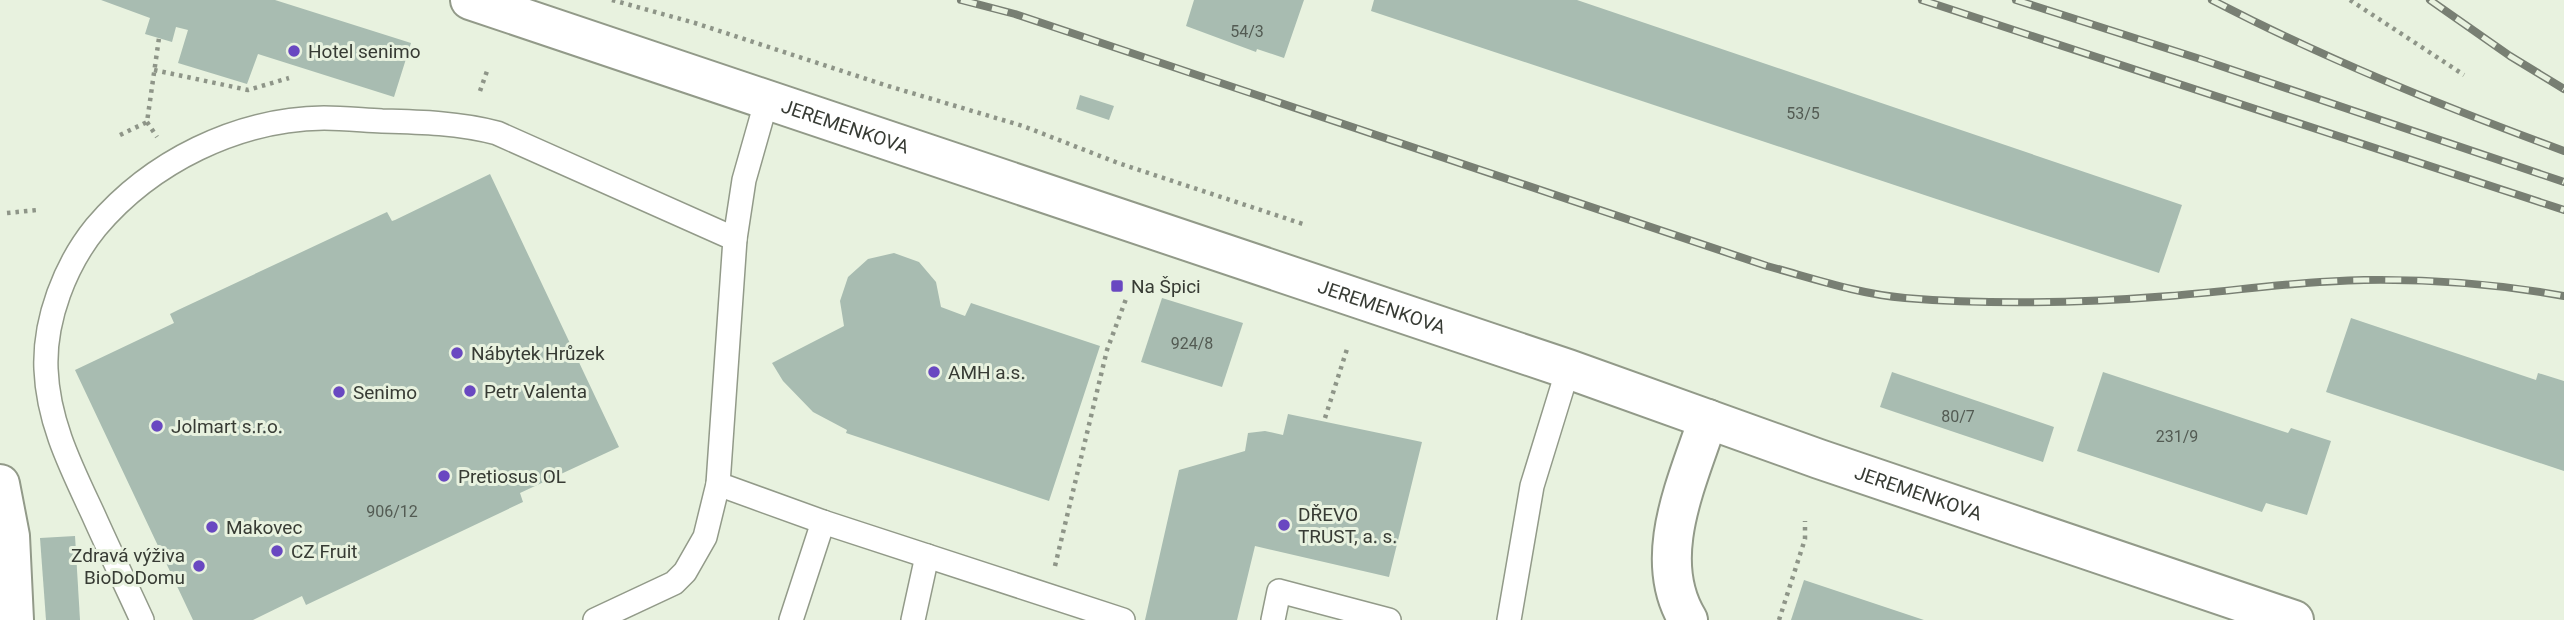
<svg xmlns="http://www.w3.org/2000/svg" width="2564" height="620" font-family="Roboto,sans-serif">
<rect width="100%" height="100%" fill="#e8f2df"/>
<!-- building -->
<g fill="#a8bcb1">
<polygon points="101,0 275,0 411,43 394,97 258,54 247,84 178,63 188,30 176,27 172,42 145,34 150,18"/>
<polygon points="1194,0 1304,0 1284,58 1257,49 1256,52 1186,26"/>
<polygon points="1374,0 1577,0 2182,205 2159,273 1371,11"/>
<polygon points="1080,95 1114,106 1109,120 1076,109"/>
<polygon points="490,174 619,447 520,493 523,502 306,605 302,596 253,620 193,620 75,370 174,323 170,314 178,310 387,212 392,221 395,220"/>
<polygon points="894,253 919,262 936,282 941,307 965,316 971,303 1100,346 1049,501 846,433 847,430 813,412 783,381 772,363 844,326 840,301 848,277 868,259"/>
<polygon points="1162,298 1243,323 1222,387 1141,362"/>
<polygon points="2351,318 2536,380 2538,373 2564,381 2564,471 2326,392"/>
<polygon points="1892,372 2054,427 2043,462 1880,407"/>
<polygon points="2103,372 2288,433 2291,428 2331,441 2307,515 2266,503 2262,512 2077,451"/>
<polygon points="1288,414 1422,442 1389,577 1255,546 1237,620 1145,620 1179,470 1245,451 1248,433 1265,431 1283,435"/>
<polygon points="75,536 80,620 46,620 40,538"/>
<polygon points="1804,580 1924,620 1791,620"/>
</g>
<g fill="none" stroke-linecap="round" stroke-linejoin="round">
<!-- lane casing -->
<g stroke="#929a89" stroke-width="26">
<g id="lane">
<polyline points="735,239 744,180 767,99"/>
<polyline points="718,484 823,522 1123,620"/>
<path d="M142,620C126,585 109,550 93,514C71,467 48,422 46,369C44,320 65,265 96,227C151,162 237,119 324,118C343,118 362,120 382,121C421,122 459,123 497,133L735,239L718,484L705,537L685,572L674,583L595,620"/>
<polyline points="791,620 823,522"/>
<polyline points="913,620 927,556"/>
<polyline points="1273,620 1279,591 1389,620"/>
<polyline points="1509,620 1532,486 1568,369"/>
</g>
</g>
<!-- street casing -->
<g stroke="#929a89" stroke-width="42">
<path id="street" d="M1688,620C1650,558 1688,481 1708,419"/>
</g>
<!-- secondary casing -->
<g stroke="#929a89" stroke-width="42">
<g id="secondary">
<path id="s1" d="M470,0L1568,369L1819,459L2294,620"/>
<polyline points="0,484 10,536 14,620"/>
</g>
</g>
<!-- path -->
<g stroke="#8e9588" stroke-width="4.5" stroke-dasharray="3.5 5" stroke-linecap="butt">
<polyline points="612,0 695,23 888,86 1023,126 1118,163 1306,225"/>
<polyline points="2350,0 2464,75"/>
<polyline points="154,70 248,90 289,78"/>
<polyline points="480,91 487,71"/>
<polyline points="147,122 157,137"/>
<polyline points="120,135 147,122 159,38"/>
<polyline points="7,213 37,210"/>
<polyline points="1325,418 1347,349"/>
<polyline points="1055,566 1107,350 1126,299"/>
<polyline points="1779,620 1805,539 1805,521"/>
</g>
<!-- lane -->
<use href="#lane" stroke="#fff" stroke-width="23"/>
<!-- street -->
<use href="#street" stroke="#fff" stroke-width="38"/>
<!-- secondary -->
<use href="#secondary" stroke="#fff" stroke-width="38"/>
<!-- rail casing -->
<g stroke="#787f73" stroke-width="8">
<g id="rail">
<path d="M961,0L1015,14L1767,266C1812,278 1858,294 1905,298C1993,305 2082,303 2169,296C2234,291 2299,281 2364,280C2431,279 2498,284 2564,296"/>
<polyline points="1922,0 2564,210"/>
<polyline points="2016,0 2200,59 2564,182"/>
<path d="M2212,0C2325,59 2445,107 2564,151"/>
<polyline points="2430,0 2510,56 2564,89"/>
</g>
</g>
<!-- rail -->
<use href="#rail" stroke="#e8f2df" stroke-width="5" stroke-dasharray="16" stroke-linecap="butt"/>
</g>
<!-- markers -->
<g fill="#6948c1" stroke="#e8f2df" stroke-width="2.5">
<circle cx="294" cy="51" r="7"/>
<rect x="1110" y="279" width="14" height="14" rx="3.5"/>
<circle cx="457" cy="353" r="7"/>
<circle cx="934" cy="372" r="7"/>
<circle cx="470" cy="391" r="7"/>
<circle cx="339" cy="392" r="7"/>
<circle cx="157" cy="426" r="7"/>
<circle cx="444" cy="476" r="7"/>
<circle cx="1284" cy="525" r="7"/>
<circle cx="212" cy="527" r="7"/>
<circle cx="277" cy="551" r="7"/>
<circle cx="199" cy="566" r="7"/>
</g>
<g text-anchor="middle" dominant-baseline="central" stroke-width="6" stroke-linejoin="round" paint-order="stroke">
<!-- number labels -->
<g font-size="16" fill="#535b53">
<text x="1247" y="31">54/3</text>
<text x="1803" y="113">53/5</text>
<text x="1192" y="343">924/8</text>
<text x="1958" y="416">80/7</text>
<text x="2177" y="436">231/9</text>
<text x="392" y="511">906/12</text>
</g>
<!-- poi labels -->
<g font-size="19" fill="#373b34" stroke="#e8f2df" text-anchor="start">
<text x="308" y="51">Hotel senimo</text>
<text x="1131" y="286">Na Špici</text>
<text x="471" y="353">Nábytek Hrůzek</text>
<text x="948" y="372">AMH a.s.</text>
<text x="484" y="391">Petr Valenta</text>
<text x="353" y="392">Senimo</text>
<text x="171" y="426">Jolmart s.r.o.</text>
<text x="458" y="476">Pretiosus OL</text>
<text x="1298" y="514">DŘEVO<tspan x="1298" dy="22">TRUST, a. s.</tspan></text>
<text x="226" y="527">Makovec</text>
<text x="291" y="551">CZ Fruit</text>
<text x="185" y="555" text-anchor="end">Zdravá výživa<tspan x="185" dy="22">BioDoDomu</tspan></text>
</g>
<!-- street labels -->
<g font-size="19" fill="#373b34" stroke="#e8f2df">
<text stroke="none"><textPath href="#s1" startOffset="396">JEREMENKOVA</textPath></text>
<text stroke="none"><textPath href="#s1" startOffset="962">JEREMENKOVA</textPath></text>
<text stroke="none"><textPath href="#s1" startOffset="1530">JEREMENKOVA</textPath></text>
</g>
</g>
</svg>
